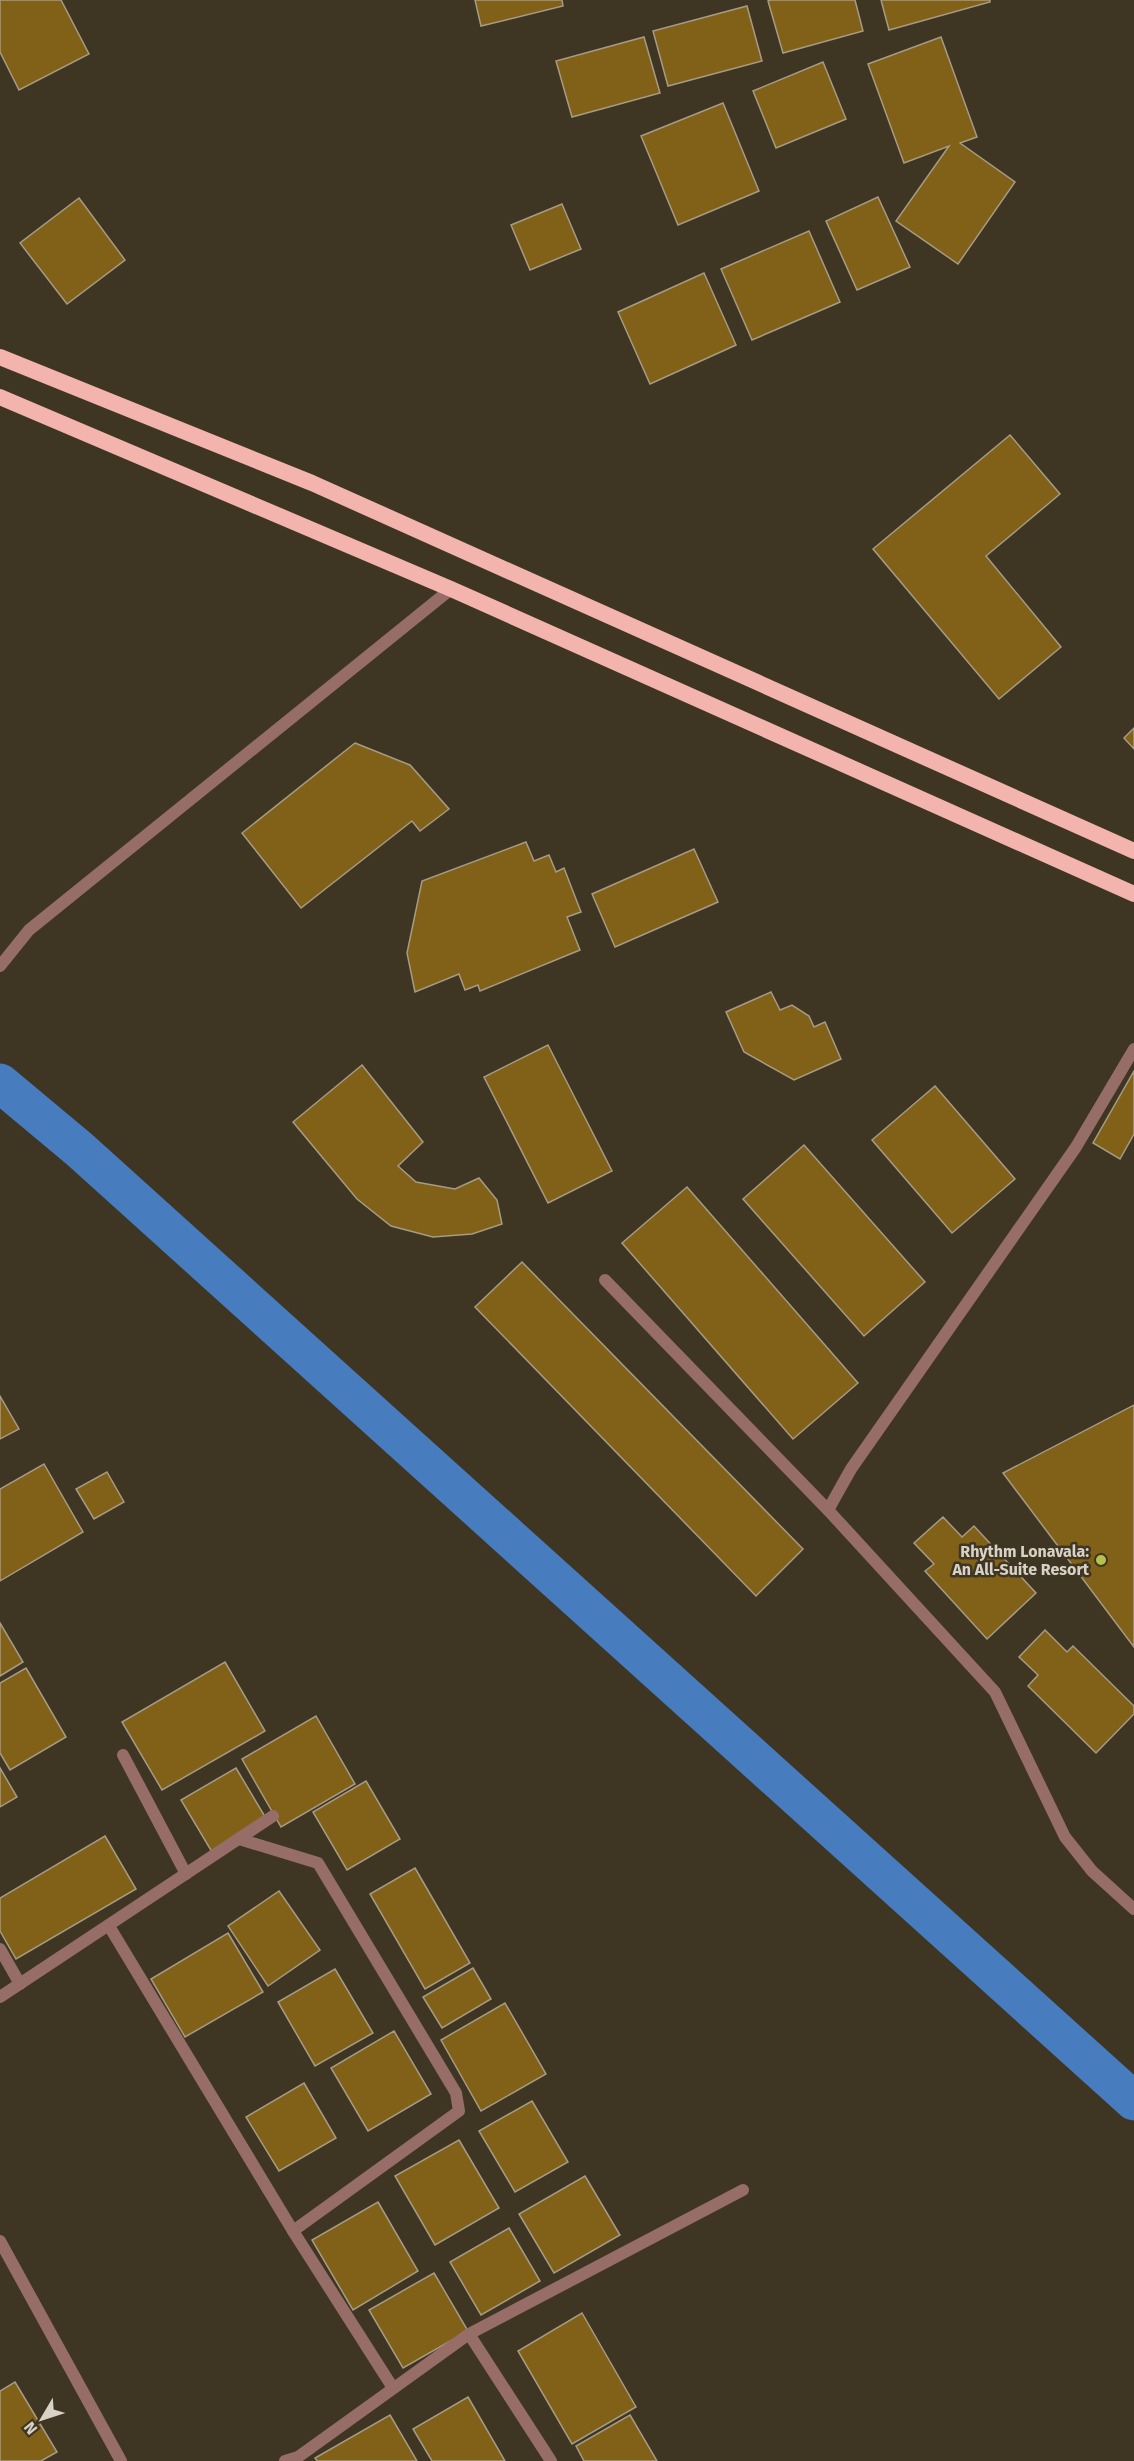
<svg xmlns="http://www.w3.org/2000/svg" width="1134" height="2461" font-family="'Fira Sans',sans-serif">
<rect width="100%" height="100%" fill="#3f3523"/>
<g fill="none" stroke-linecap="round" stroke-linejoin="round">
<path stroke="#477cbf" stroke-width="39" d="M 0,1083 L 79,1149 L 1134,2101"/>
</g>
<g fill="#816118" stroke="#a69b85" stroke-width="1.5">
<path d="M 0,0 L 61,0 L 89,54 L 19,90 L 0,52 Z"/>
<path d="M 475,0 L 562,0 L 563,6 L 481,26 Z"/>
<path d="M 771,0 L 855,0 L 863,31 L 783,53 L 768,1 Z"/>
<path d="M 881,0 L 990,0 L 990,2 L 889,30 Z"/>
<path d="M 747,6 L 762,61 L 668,86 L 653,31 Z"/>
<path d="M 644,37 L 660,93 L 572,117 L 556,61 Z"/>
<path d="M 941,37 L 977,137 L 960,143 L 1015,182 L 958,264 L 896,221 L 949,146 L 904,163 L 868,64 Z"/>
<path d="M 823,62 L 846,119 L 776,148 L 753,91 Z"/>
<path d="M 723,103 L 759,191 L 678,225 L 641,136 Z"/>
<path d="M 878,197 L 910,267 L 857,290 L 826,221 Z"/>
<path d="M 79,198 L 125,260 L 67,304 L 20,243 Z"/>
<path d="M 562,204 L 581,249 L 530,270 L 511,225 Z"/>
<path d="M 809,231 L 840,302 L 752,340 L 721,269 Z"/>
<path d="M 704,273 L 736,345 L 650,384 L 618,312 Z"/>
<path d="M 1010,435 L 1060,494 L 986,556 L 1061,647 L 999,699 L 873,549 Z"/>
<path d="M 1134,728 L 1134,749 L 1124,738 Z"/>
<path d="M 355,743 L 410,765 L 449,809 L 420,831 L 412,821 L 301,908 L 242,833 Z"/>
<path d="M 526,842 L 534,861 L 549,855 L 556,872 L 564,868 L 581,912 L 567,917 L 580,950 L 480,991 L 478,985 L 465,990 L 459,974 L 415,992 L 407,953 L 422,881 Z"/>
<path d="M 694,849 L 718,902 L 615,947 L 592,894 Z"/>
<path d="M 771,992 L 780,1010 L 792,1005 L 809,1016 L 814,1027 L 825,1022 L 841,1059 L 794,1080 L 744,1052 L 726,1012 Z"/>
<path d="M 548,1045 L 612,1171 L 548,1203 L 484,1077 Z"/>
<path d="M 362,1065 L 423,1142 L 398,1166 L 416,1182 L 455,1189 L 479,1178 L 497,1200 L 502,1224 L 472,1234 L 433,1237 L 391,1226 L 357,1199 L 293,1122 Z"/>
<path d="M 1134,1071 L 1134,1134 L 1120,1159 L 1093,1143 Z"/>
<path d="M 935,1086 L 1015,1179 L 952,1233 L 872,1140 Z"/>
<path d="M 804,1145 L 925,1282 L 864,1336 L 743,1199 Z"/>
<path d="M 687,1187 L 858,1383 L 793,1439 L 622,1243 Z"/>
<path d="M 522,1262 L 803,1549 L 756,1596 L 475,1307 Z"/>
<path d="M 0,1396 L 19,1429 L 0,1439 Z"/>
<path d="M 1134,1405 L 1134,1647 L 1003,1473 Z"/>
<path d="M 44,1464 L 83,1532 L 0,1581 L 0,1489 Z"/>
<path d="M 107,1472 L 124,1502 L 94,1519 L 76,1489 Z"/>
<path d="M 943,1517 L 962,1537 L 974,1526 L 1036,1593 L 987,1639 L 925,1571 L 934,1564 L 914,1543 Z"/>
<path d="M 0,1623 L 23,1662 L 0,1676 Z"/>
<path d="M 1045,1630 L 1067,1652 L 1073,1646 L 1134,1706 L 1134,1714 L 1096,1753 L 1028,1686 L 1038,1675 L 1019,1657 Z"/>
<path d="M 225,1662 L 265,1731 L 162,1790 L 122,1722 Z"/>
<path d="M 26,1668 L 66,1737 L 10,1770 L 0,1753 L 0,1683 Z"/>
<path d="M 316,1716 L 355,1784 L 281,1827 L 242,1759 Z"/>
<path d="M 0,1768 L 17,1797 L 0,1807 Z"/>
<path d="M 236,1768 L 267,1820 L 212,1852 L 181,1800 Z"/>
<path d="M 366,1781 L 400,1839 L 347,1870 L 313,1812 Z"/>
<path d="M 105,1836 L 136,1889 L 16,1959 L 0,1931 L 0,1898 Z"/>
<path d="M 415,1868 L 470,1963 L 425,1989 L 370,1894 Z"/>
<path d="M 279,1891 L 320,1950 L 268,1986 L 228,1926 Z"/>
<path d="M 228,1933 L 263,1992 L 185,2037 L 151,1979 Z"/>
<path d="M 473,1968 L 491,1999 L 442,2028 L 423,1997 Z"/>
<path d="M 335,1969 L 373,2033 L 315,2066 L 278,2002 Z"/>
<path d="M 505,2003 L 546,2074 L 481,2111 L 441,2040 Z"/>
<path d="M 394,2031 L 431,2094 L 368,2131 L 331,2068 Z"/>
<path d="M 304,2083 L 336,2138 L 279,2171 L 246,2117 Z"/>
<path d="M 532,2101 L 568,2162 L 515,2192 L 479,2131 Z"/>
<path d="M 459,2140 L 499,2208 L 435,2245 L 395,2176 Z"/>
<path d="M 585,2176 L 620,2235 L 554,2273 L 519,2214 Z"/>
<path d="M 378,2202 L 418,2271 L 353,2310 L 312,2240 Z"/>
<path d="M 509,2228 L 540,2281 L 481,2315 L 450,2262 Z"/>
<path d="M 434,2273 L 468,2331 L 403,2368 L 369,2310 Z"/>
<path d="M 582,2313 L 636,2407 L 572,2444 L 518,2351 Z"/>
<path d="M 15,2382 L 57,2452 L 41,2461 L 0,2461 L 0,2391 Z"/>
<path d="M 468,2397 L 505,2461 L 432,2461 L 413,2429 Z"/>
<path d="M 390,2415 L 417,2461 L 317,2461 L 315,2458 Z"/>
<path d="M 630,2415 L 657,2461 L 584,2461 L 576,2446 Z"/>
</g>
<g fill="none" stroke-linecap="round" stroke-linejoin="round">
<g stroke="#966d67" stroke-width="12">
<path d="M 123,1755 L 186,1874"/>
<path d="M 239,1839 L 318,1863 L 456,2093 L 459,2111 L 293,2231"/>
<path d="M 109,1926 L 293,2231 L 393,2388"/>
<path d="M 0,1949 L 20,1984"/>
<path d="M 0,1997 L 273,1816"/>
<path d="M 0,2241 L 121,2461"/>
<path d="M 469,2334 L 551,2461"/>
<path d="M 285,2461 L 298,2457 L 469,2334 L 743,2190"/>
</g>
<g stroke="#966d67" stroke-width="12">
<path d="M 0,966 L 29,930 L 451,589"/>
<path d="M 605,1280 L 828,1510 L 995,1692 L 1065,1837 L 1092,1871 L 1134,1909"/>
<path d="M 828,1510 L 851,1469 L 1076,1147 L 1134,1049"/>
</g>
<g stroke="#f2b4ac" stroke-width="16">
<path d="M 0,357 L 312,483 L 1134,851"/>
<path d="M 0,397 L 451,589 L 1134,894"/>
</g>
</g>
<circle fill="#b4c24b" stroke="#3f3523" stroke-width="2" cx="1101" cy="1560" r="6"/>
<g text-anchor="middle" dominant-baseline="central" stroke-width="5" stroke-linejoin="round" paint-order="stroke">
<g font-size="16" font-weight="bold" fill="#d7d1c6" stroke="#3f3523" text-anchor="end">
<text x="1089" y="1551">Rhythm Lonavala:<tspan x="1089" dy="18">An All-Suite Resort</tspan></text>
</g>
</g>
<g transform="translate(42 2419) rotate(231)" stroke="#3f3523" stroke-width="4.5" paint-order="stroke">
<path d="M0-4.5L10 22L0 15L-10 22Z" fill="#d7d1c6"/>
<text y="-9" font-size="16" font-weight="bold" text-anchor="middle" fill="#d7d1c6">N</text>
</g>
</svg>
